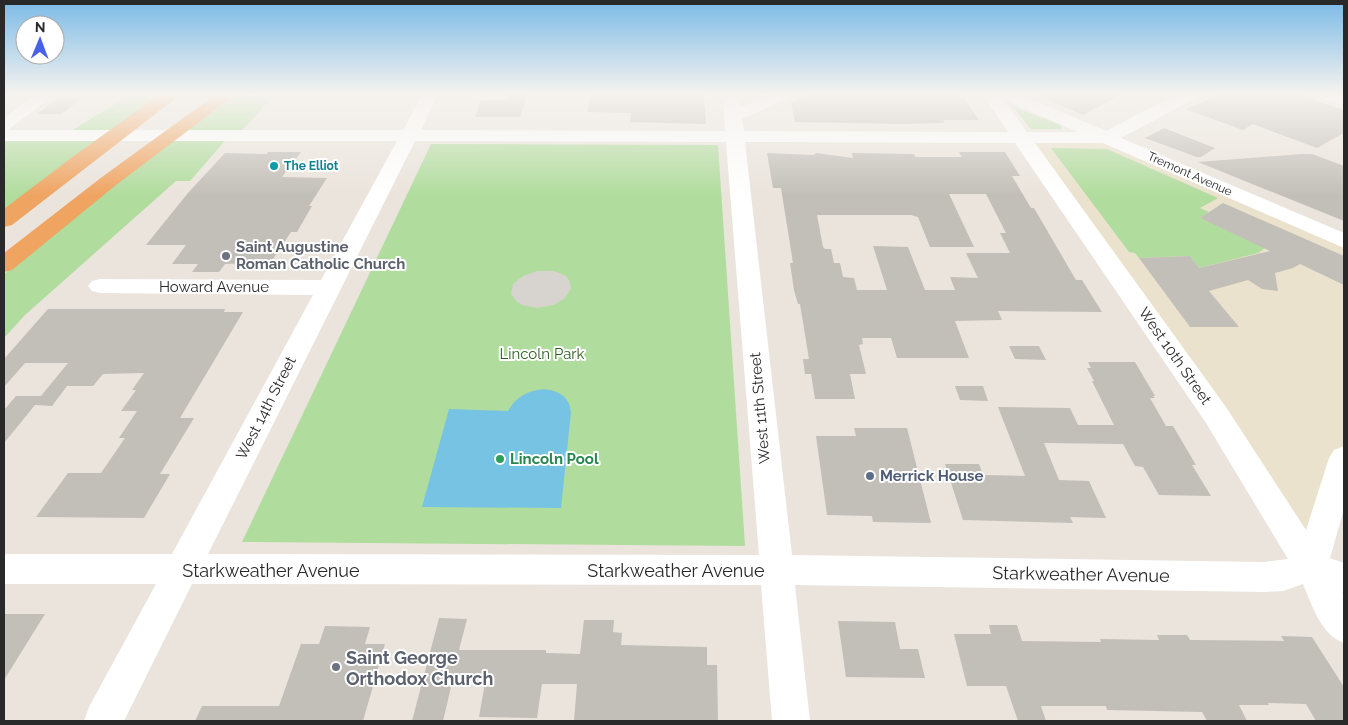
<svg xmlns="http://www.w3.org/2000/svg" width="1348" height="725" font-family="Raleway,sans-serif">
<rect width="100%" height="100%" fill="#eae4dc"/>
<path fill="#eae2cc" d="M 1107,138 L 1344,241 L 1344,458 L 1311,566 L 1022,139 Z"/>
<g fill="#b0dc9d">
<path d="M 130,95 L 171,95 L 78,162 L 4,210 L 4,143 L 13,136 L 63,136 Z"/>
<path d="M 226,95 L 274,95 L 238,135 L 230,135 L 190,181 L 176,181 L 25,315 L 4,338 L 4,274 Z"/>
<path d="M 1012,106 L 1058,124 L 1061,126 L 1062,129 L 1031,129 Z"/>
<path d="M 431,144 L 718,145 L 745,546 L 242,542 Z"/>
<path d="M 1051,148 L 1107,149 L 1218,198 L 1200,208 L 1209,212 L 1200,218 L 1265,248 L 1258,253 L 1199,268 L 1190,256 L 1139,258 L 1135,253 L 1129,252 Z"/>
</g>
<path fill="#d7d3ce" d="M 537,271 L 554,271 L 566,276 L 569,280 L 571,289 L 565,298 L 554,305 L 537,308 L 522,305 L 517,302 L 511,294 L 513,284 L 523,276 Z"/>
<path fill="#77c3e3" d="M 544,389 C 559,391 569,396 571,412 L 561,508 L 422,507 L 449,409 L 508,411 C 517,396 527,391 544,389 Z"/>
<g fill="#c2beb8" fill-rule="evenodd">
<path d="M 508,95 L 527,95 L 520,117 L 475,117 L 481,100 L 506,100 Z"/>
<path d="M 591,95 L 704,95 L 706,124 L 630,122 L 631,113 L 587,112 Z"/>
<path d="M 807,95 L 962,95 L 979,120 L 943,120 L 945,123 L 902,124 L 795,122 L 791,103 Z"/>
<path d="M 1037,95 L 1120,95 L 1083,115 Z"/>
<path d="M 1219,95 L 1300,95 L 1344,110 L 1344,133 L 1317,148 L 1253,124 L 1243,130 L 1185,109 Z"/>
<path d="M 59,97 L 82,98 L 61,114 L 37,114 Z"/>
<path d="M 1164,128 L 1215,148 L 1201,157 L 1197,157 L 1145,138 Z"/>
<path d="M 268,152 L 301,152 L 282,177 L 327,178 L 309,206 L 312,206 L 297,232 L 291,232 L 271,262 L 225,264 L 219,272 L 192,272 L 198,264 L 172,264 L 186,245 L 146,245 L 188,193 L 225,153 L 267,154 Z"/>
<path d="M 959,152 L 1005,152 L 1020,176 L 1012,176 L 1031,208 L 1034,208 L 1076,280 L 1082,280 L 1102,312 L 998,311 L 1002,320 L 955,321 L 969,358 L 897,358 L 891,338 L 862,338 L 863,344 L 859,345 L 866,374 L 850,374 L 855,399 L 815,399 L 811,374 L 805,374 L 803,359 L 809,359 L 800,304 L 798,304 L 794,290 L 790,263 L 793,263 L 781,188 L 773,188 L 767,153 L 814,155 L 816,153 L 853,158 L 852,153 L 914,154 L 915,157 L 962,157 ZM 949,194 L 986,194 L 1006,233 L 1000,233 L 1010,253 L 966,253 L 978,278 L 950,277 L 955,290 L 925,290 L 908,247 L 873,246 L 887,290 L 857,290 L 854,278 L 843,277 L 840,263 L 834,263 L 831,249 L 825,249 L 823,247 L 817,215 L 911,215 L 918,217 L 930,247 L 974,247 Z"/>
<path d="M 1302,154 L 1312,154 L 1344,166 L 1344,221 L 1198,162 Z"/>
<path d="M 1223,203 L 1344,256 L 1344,285 L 1300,264 L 1293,268 L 1275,273 L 1278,291 L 1262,289 L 1248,280 L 1209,291 L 1239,327 L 1190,327 L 1139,258 L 1190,256 L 1199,268 L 1270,251 L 1200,218 Z"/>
<path d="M 48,309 L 225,309 L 224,312 L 243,312 L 180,418 L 194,418 L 160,474 L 170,474 L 144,518 L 36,517 L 68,473 L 101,473 L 125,438 L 119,438 L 137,411 L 121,411 L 136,390 L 132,390 L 144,373 L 103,374 L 93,386 L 67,386 L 52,406 L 35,405 L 4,443 L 4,410 L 16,396 L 41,396 L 68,363 L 25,363 L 4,387 L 4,359 Z"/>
<path d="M 1009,346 L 1039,346 L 1046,360 L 1015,359 Z"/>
<path d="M 1088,362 L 1135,362 L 1155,396 L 1153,396 L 1155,398 L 1150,398 L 1166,426 L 1173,426 L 1196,465 L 1192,465 L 1211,496 L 1159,495 L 1143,467 L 1135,466 L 1123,444 L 1044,443 L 1059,480 L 1089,481 L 1106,518 L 1070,517 L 1073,523 L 963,520 L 945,464 L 979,464 L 983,475 L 1025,476 L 998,407 L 1070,408 L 1078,425 L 1114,425 L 1092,381 L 1094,381 L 1087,368 L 1091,368 Z"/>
<path d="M 955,386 L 983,386 L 988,401 L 960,400 Z"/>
<path d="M 854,428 L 907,428 L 931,523 L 873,522 L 872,516 L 827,515 L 816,436 L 856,436 Z"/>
<path d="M 4,614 L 45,614 L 4,680 Z"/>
<path d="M 439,618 L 467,619 L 459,650 L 546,650 L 546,653 L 580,654 L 584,620 L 614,620 L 613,632 L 622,633 L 621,645 L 707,647 L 707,665 L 717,665 L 718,721 L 574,721 L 577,684 L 542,684 L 537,718 L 479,717 L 485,683 L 452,683 L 443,721 L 412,721 Z"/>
<path d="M 838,621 L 895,622 L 900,649 L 918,649 L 925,678 L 846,677 Z"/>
<path d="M 989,625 L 1017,625 L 1022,641 L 1101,642 L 1100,639 L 1159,640 L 1157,635 L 1187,635 L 1190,640 L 1284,641 L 1281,636 L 1312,637 L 1344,687 L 1344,721 L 1316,721 L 1306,704 L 1268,703 L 1269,705 L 1239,705 L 1247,721 L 1207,721 L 1202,712 L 1107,710 L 1106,706 L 1041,706 L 1046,721 L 1018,721 L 1006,686 L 967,686 L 954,634 L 991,634 Z"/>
<path d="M 325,626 L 370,627 L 365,644 L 385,644 L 363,721 L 195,721 L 202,706 L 279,706 L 301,644 L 319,644 Z"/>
</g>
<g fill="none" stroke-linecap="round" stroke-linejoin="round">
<g fill="#fff" fill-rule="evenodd">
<path d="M 35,95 L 54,95 L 8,130 L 403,130 L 422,95 L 438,95 L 421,130 L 725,131 L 723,95 L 739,95 L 741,107 L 767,95 L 789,95 L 787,99 L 742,119 L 744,131 L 1008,132 L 983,95 L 1021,95 L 1106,131 L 1175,95 L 1196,95 L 1194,99 L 1121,138 L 1344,233 L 1344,248 L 1103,143 L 1035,143 L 1226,407 L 1306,530 L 1329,458 L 1334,450 L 1344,446 L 1344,509 L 1330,558 L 1344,563 L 1344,593 L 1342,592 L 1344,596 L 1344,643 C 1321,635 1312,605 1303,584 L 1283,591 L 1265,592 L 795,585 L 810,721 L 772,721 L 761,585 L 192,584 L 124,721 L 84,721 L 89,707 L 156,584 L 4,584 L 4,554 L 172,554 L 313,295 L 100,293 L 92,291 L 88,286 L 92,281 L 100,279 L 321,280 L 397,141 L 4,141 L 4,118 ZM 1003,99 L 1078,132 L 1027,132 ZM 415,141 L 726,142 L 759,555 L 208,554 ZM 745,142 L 1015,143 L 1206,423 L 1288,559 L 1265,562 L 792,555 Z"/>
<path d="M 1320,95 L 1344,95 L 1344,105 L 1322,99 Z"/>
</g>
<g fill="#efa461" fill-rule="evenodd">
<path d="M 159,95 L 180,95 L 12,225 L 4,227 L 4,209 L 71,158 Z"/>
<path d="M 215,95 L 235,95 L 116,185 L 12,270 L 4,272 L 4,253 L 102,177 Z"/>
</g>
</g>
<linearGradient id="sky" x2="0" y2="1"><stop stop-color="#7bbae6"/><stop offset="0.48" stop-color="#f6f3ef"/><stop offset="1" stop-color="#f6f3ef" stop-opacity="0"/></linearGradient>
<rect width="1348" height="196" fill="url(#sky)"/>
<circle fill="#0f9aa8" stroke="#fff" stroke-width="2" cx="274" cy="166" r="5"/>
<g fill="#6b7280" stroke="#fff" stroke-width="2">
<circle cx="226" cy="256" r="5"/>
<circle cx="336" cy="667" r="5"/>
</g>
<circle fill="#2e9e5b" stroke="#fff" stroke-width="2" cx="500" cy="459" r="5"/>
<circle fill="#5c6f8a" stroke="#fff" stroke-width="2" cx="870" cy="476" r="5"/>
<g text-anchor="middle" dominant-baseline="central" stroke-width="4" stroke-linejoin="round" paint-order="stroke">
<g font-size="12" font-weight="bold" fill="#0d838f" stroke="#fff" text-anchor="start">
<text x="284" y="166">The Elliot</text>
</g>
<g font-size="12" fill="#292929" stroke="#fff">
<text transform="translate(1190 174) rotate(24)">Tremont Avenue</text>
</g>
<g font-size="15" font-weight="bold" fill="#5b616d" stroke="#fff" text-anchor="start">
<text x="236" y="247">Saint Augustine<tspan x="236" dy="17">Roman Catholic Church</tspan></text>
</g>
<g font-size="15" fill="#292929" stroke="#fff">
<text x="214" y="287">Howard Avenue</text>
<text transform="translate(1175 356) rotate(55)">West 10th Street</text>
<text transform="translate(266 408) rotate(-63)">West 14th Street</text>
<text transform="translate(760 408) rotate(-95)">West 11th Street</text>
</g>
<g font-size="15" fill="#2b5f20" stroke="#fff">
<text x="542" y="354">Lincoln Park</text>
</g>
<g font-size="15" font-weight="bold" fill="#27864d" stroke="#fff" text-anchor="start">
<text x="510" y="459">Lincoln Pool</text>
</g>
<g font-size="15" font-weight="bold" fill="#4e5e75" stroke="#fff" text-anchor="start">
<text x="880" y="476">Merrick House</text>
</g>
<g font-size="18" fill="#292929" stroke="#fff">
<text x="271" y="570">Starkweather Avenue</text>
<text x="676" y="570">Starkweather Avenue</text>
<text transform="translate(1081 574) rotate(1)">Starkweather Avenue</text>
</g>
<g font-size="18" font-weight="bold" fill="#5b616d" stroke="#fff" text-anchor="start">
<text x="346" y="657">Saint George<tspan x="346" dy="21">Orthodox Church</tspan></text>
</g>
</g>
<rect width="1348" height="725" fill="none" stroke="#292929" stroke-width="10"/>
<g transform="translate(40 40) rotate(1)"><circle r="24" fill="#ffffff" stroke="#a9a9a9"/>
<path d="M0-4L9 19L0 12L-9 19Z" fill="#4961e9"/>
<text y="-8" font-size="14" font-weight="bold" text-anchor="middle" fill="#292929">N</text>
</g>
</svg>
